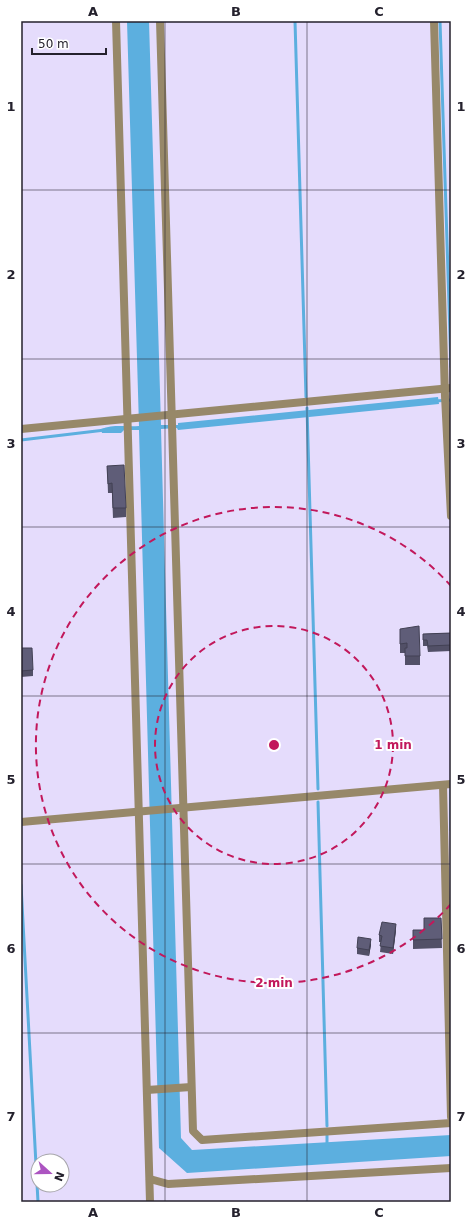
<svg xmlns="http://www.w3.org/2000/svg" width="472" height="1223" font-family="'DejaVu Sans',sans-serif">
<rect width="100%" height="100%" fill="#e5dcfc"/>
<path fill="#5cafdf" d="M 127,21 L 149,21 L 161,425 L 178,425 L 178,423 L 438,397 L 439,404 L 178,430 L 177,428 L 161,429 L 181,1138 L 192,1150 L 451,1135 L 451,1156 L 187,1173 L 159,1148 L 139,430 L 124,430 L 121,433 L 102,433 L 101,429 C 114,424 126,427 139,426 Z"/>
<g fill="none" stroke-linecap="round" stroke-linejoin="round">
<g stroke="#5cafdf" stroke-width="3">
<path d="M 295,21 L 306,397"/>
<path d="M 440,21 L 451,367"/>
<path d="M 435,401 L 451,400"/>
<path d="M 307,408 L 318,789"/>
<path d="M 21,440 L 105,430"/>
<path d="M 451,790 L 451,830"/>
<path d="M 318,802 L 327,1126"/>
<path d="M 21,885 L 38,1202"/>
<path d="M 327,1135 L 327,1145"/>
</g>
<g stroke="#978869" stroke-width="8">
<path d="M 116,21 L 150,1202"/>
<path d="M 160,21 L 193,1131 L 202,1140 L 451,1123"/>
<path d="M 434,21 L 445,396 L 451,516"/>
<path d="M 21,429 L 451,388"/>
<path d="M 443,785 L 451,1117"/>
<path d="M 21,822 L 451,784"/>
<path d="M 147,1090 L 191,1087"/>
<path d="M 150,1179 L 168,1184 L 451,1168"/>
</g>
</g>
<g fill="#525067">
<path d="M 107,466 L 126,508 L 126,517 L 113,518 L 112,493 L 108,493 Z"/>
<path d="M 400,629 L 420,656 L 420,665 L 405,665 L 405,653 L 400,653 Z"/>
<path d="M 451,633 L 451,651 L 428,652 L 427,646 L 423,646 L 423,634 Z"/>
<path d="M 21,648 L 33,670 L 33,676 L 21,677 Z"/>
<path d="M 441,918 L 442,948 L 413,949 L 413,930 L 424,930 Z"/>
<path d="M 396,930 L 393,954 L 380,952 L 381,942 L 379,942 L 379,935 Z"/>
<path d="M 371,945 L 369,956 L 357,954 L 357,948 Z"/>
</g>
<g fill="#424154">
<path d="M 396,924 L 396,930 L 393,954 L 393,948 Z"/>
<path d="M 371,939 L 371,945 L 369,956 L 369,950 Z"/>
</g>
<g fill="#5f5d78" stroke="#424154">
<path d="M 124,465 L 126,508 L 113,508 L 112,483 L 108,484 L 107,466 Z"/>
<path d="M 419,626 L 420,656 L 405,656 L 405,648 L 407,648 L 407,643 L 400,644 L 400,629 Z"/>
<path d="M 451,633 L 451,645 L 428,646 L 427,640 L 423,640 L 423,634 Z"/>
<path d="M 21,648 L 32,648 L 33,670 L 21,671 Z"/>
<path d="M 424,918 L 441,918 L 442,939 L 413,940 L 413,930 L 424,930 Z"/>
<path d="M 382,922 L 396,924 L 393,948 L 380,946 L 382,936 L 379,935 Z"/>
<path d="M 358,937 L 371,939 L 369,950 L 357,948 Z"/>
</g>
<path fill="none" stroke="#24212d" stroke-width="1" stroke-opacity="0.55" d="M 165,21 L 165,1202M 307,21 L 307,1202M 21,190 L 451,190M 21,359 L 451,359M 21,527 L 451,527M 21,696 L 451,696M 21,864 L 451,864M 21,1033 L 451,1033"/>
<g fill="none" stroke="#c2185b" stroke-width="2" stroke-dasharray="7 5">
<circle cx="274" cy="745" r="119"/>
<path d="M451 904A238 238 0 1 1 451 586"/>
</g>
<circle cx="274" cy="745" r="6" fill="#c2185b" stroke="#fff" stroke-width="2"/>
<g font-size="12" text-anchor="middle" font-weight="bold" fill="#c2185b" stroke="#fff" stroke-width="4" stroke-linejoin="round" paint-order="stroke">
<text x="393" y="749">1 min</text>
<text x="274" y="987">2 min</text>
</g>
<rect width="472" height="1223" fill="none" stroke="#ffffff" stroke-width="44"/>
<g transform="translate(50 1173) rotate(111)"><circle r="19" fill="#ffffff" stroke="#a7a6ab"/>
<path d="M0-3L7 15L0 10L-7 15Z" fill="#ac54c1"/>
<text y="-6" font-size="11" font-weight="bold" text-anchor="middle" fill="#24212d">N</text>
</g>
<path d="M32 48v6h74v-6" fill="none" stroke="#24212d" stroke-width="2"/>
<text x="38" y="48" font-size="12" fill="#24212d" stroke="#ffffff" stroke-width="3" paint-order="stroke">50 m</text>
<rect x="22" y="22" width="428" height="1179" fill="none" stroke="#24212d" stroke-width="1.5"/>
<g font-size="13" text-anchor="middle" font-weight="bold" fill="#24212d">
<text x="93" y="16">A</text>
<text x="236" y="16">B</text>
<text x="379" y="16">C</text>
<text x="11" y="111">1</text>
<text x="461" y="111">1</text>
<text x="11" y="279">2</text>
<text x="461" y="279">2</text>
<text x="11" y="448">3</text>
<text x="461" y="448">3</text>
<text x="11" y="616">4</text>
<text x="461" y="616">4</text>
<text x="11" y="784">5</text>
<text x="461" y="784">5</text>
<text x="11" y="953">6</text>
<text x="461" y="953">6</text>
<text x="11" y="1121">7</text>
<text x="461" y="1121">7</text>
<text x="93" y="1217">A</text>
<text x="236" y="1217">B</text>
<text x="379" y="1217">C</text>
</g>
</svg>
